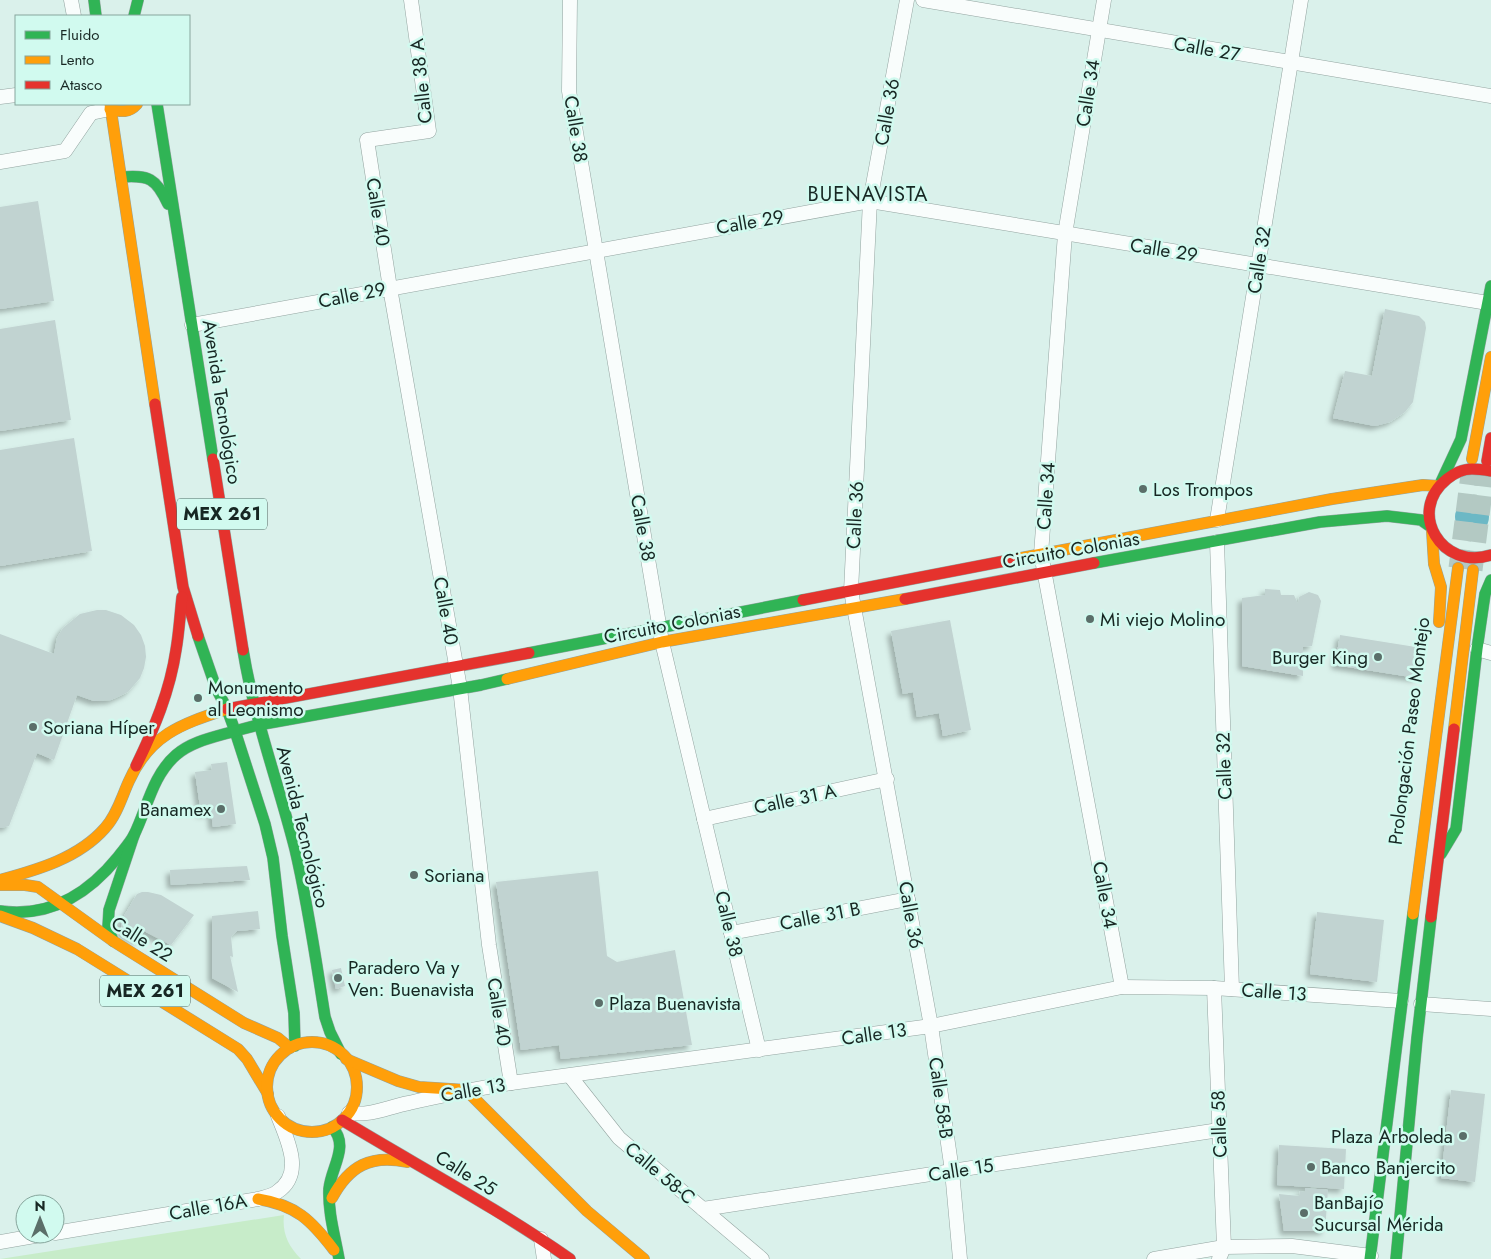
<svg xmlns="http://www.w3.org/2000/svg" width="1491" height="1259" font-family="Jost,sans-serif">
<defs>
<filter id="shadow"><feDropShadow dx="-4" dy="4" stdDeviation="2.5" flood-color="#0004"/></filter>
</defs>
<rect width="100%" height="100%" fill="#daf1eb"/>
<path fill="#c7ecc9" d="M 284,1215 C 282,1233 288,1246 301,1259 L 0,1259 Z"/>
<circle fill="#6cb8c5" cx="1472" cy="517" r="17"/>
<g fill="#c1d3d1" filter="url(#shadow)">
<path d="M 38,201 L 54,301 L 0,309 L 0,207 Z"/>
<path d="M 1385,309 L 1419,316 L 1425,322 L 1426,328 L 1413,402 L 1405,412 L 1390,422 L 1375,426 L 1333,418 L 1345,371 L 1372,376 Z"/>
<path d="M 55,320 L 71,420 L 0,431 L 0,329 Z"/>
<path d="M 74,438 L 92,551 L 0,566 L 0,450 Z"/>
<path d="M 1265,589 L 1280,590 L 1281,595 L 1294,595 L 1298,604 L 1299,597 L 1309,592 L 1318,595 L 1321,601 L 1312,646 L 1303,647 L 1303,676 L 1242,666 L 1242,598 L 1265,595 Z"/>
<path d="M 97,610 L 106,610 L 121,615 L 134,625 L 141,635 L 145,646 L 146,657 L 144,668 L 140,678 L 128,692 L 111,700 L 94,701 L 77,695 L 54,760 L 37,753 L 9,826 L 0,828 L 0,634 L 54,654 L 57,638 L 63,628 L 80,614 Z"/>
<path d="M 950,620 L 971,730 L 943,736 L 939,713 L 917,717 L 913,692 L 903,694 L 891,631 Z"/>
<path d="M 1340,635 L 1422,648 L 1417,678 L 1335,665 Z"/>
<path d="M 227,762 L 236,824 L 213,827 L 211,812 L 201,814 L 195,772 L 212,770 L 211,764 Z"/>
<path d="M 247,866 L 250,880 L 171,885 L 170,870 Z"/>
<path d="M 598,871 L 607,956 L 617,962 L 675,950 L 692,1045 L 561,1059 L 559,1045 L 521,1050 L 496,882 Z"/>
<path d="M 142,892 L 148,892 L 161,895 L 194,915 L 171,945 L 144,931 L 138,941 L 124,934 L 121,930 L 121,921 L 137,894 Z"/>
<path d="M 258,911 L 260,929 L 237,931 L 231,937 L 233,957 L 230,956 L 238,992 L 212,978 L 212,916 Z"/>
<path d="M 1317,912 L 1384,920 L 1377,982 L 1310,974 Z"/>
<path d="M 341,968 L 345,986 L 336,989 L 332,970 Z"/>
<path d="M 1451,1090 L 1485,1094 L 1475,1182 L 1441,1178 Z"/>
<path d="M 1279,1145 L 1346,1149 L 1344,1189 L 1277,1185 Z"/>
<path d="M 1305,1188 L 1328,1190 L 1325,1231 L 1284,1231 L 1279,1194 L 1299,1196 L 1300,1191 L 1305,1192 Z"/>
</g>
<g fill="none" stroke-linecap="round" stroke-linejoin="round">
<g stroke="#b3c9c3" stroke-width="19" stroke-dasharray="19 9" stroke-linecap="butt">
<path d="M 1458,568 L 1472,459"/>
<path d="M 1473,570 L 1487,461"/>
</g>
<defs>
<g id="street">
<path d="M 71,0 L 74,16"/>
<path d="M 411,0 L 429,131 L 367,140 L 390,288 L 460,688 L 489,945 L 511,1083"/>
<path d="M 570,0 L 569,91 L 662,642 L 759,1050"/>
<path d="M 907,0 L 870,201 L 851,591 L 931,1026 L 952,1171 L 960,1259"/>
<path d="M 923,0 L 1491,96"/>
<path d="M 1104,0 L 1065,234 L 1041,554 L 1122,987"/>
<path d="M 0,97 L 16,95"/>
<path d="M 0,162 L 65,151 L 91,113 L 110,109"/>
<path d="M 192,325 L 870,201 L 1488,303"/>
<path d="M 1217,520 L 1301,0"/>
<path d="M 1217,542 L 1232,989"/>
<path d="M 1477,649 L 1491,653"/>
<path d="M 704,819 L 887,779"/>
<path d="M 731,933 L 908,899"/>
<path d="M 1214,988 L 1224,1247 L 1219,1259"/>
<path d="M 1421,1004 L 1491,1009"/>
<path d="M 570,1076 L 619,1138 L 762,1259"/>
<path d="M 349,1113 C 373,1116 387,1107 409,1103 C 443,1095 476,1089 511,1083 L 931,1026 L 1122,987 L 1214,988 L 1401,1001"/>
<path d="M 703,1209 L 1219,1130"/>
<path d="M 55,1233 L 258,1199 C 264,1197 272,1196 277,1192 C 305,1174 287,1139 278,1116"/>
<path d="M 541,1239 L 544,1259"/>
<path d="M 0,1242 L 46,1234"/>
<path d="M 1154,1259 L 1224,1247 L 1292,1246 L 1371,1256"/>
</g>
<g id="fast">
<path d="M 94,0 L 96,16"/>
<path d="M 134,16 L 138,0"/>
<path d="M 157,104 L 213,459"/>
<path d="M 121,177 C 149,175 156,178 168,204"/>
<path d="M 1441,482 L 1461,439 L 1491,286"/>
<path d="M 1094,563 L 1320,522 L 1387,516 L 1421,520 L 1431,527"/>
<path d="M 198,636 L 216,688 L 227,709 L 235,731 L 265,824 L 273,858 L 282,936 L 294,1013 L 295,1046"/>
<path d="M 243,650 C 254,718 278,782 295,849 C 308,904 316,961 325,1017 L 330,1032 L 341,1054"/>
<path d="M 529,653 L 803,600"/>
<path d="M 235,731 L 258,725 L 481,685 L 507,679"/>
<path d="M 1441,854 L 1456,829 L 1477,649 L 1485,594 L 1491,580"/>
<path d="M 0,911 C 49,918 88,894 118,857 C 123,850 130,843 134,835 C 147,809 152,776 176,755 C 192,741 215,737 235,731"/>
<path d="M 113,941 L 108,927 L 109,910 L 134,835"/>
<path d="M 332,1127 C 350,1146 331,1167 329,1189 C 328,1213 335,1236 339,1259"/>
<path d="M 1370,1259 L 1413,914"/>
<path d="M 1396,1259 L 1417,1038 L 1431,917"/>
</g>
<g id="slow">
<path d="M 110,104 L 155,404"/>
<path d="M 110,109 C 121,112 129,113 137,104"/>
<path d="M 1472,459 L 1491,357"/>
<path d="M 1432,531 L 1434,564 L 1441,587 L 1439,622"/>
<path d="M 1015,559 L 1332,499 L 1423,485 L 1438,486"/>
<path d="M 507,679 L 662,642 L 905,599"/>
<path d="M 1454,729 L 1473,570"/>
<path d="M 0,880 C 37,870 79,858 105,828 C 117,815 122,796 129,781 C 150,734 182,724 227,709"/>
<path d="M 0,885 L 25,885 L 38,887 L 113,941 L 244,1023 L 278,1038 L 290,1048"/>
<path d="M 1413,914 L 1458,568"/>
<path d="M 0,916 L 33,928 L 77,949 L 238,1049 L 247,1059 L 268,1094"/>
<circle cx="312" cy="1087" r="45"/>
<path d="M 346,1059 L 398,1081 L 419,1087 L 466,1090 L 587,1211 L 644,1259"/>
<path d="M 332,1198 C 349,1166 371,1154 407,1162"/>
<path d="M 258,1199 C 296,1205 311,1220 334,1250"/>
</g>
<g id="jam">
<path d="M 155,404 L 183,587 L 198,636"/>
<path d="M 213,459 L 243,650"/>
<path d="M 1487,461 L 1491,438"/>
<path d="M 1491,471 C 1485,470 1478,469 1472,469 C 1463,469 1453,474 1447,479 C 1406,512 1442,571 1491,555"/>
<path d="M 905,599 L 1094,563"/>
<path d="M 803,600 L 1015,559"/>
<path d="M 227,709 L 529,653"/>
<path d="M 136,766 C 154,729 170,691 176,650 C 179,633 180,615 182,597"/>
<path d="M 1431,917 L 1454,729"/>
<path d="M 342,1120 C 418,1166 497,1208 570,1259"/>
</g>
</defs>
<use href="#street" stroke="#93a4a0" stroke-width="15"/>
<use href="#fast" stroke="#93a4a0" stroke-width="12"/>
<use href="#slow" stroke="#93a4a0" stroke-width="12"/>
<use href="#jam" stroke="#93a4a0" stroke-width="12"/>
<use href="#street" stroke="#f9fdfc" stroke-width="14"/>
<use href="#fast" stroke="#30b455" stroke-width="11"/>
<use href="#slow" stroke="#ff9f0a" stroke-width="11"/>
<use href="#jam" stroke="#e5322d" stroke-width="11"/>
</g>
<g fill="#5b6e69" stroke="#d1faef" stroke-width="2">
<circle cx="1143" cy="489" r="5"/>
<circle cx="1090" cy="619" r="5"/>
<circle cx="1378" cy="657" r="5"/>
<circle cx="198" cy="698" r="5"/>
<circle cx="33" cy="727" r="5"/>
<circle cx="221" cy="809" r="5"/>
<circle cx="414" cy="875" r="5"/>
<circle cx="338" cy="978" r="5"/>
<circle cx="599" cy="1003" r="5"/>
<circle cx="1463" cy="1136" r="5"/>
<circle cx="1311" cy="1167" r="5"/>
<circle cx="1304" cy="1213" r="5"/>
</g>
<g text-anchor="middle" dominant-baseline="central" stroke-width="5" stroke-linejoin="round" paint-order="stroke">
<g fill="#d1faef" stroke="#4f6660" stroke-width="1">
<rect x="177" y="498.5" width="90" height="31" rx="4"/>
<rect x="100" y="975.5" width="90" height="31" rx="4"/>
</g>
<g font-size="18" font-weight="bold" fill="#172723">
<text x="222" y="514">MEX 261</text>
<text x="145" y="991">MEX 261</text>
</g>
<g font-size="19" fill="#172723" stroke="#d1faef">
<text transform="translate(1207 49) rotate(10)">Calle 27</text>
<text transform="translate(421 81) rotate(-96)">Calle 38 A</text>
<text transform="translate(1088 93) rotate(-81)">Calle 34</text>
<text transform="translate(887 112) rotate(-80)">Calle 36</text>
<text transform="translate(576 129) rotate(81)">Calle 38</text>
<text transform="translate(378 212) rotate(81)">Calle 40</text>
<text transform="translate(750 222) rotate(-10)">Calle 29</text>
<text transform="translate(1164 250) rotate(9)">Calle 29</text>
<text transform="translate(1259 260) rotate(-81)">Calle 32</text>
<text transform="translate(352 295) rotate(-11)">Calle 29</text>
<text transform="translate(222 402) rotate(81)">Avenida Tecnológico</text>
<text transform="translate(1046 496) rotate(-86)">Calle 34</text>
<text transform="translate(855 515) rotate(-87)">Calle 36</text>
<text transform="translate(643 528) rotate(80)">Calle 38</text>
<text transform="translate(1071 550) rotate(-10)">Circuito Colonias</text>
<text transform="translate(446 611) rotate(80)">Calle 40</text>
<text transform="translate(672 624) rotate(-11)">Circuito Colonias</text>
<text transform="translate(1409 731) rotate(-83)">Prolongación Paseo Montejo</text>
<text transform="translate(1224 766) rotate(-92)">Calle 32</text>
<text transform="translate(795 799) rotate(-12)">Calle 31 A</text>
<text transform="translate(303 827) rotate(76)">Avenida Tecnológico</text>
<text transform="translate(1105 895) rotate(80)">Calle 34</text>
<text transform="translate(911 915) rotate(80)">Calle 36</text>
<text transform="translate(820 916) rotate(-11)">Calle 31 B</text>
<text transform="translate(729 924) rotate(77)">Calle 38</text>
<text transform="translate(142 939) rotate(32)">Calle 22</text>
<text transform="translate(1274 992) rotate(4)">Calle 13</text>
<text transform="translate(499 1012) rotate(81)">Calle 40</text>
<text transform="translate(874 1034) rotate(-8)">Calle 13</text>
<text transform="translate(473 1090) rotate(-10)">Calle 13</text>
<text transform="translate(941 1098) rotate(82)">Calle 58-B</text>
<text transform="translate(1219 1124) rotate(-92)">Calle 58</text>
<text transform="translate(961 1170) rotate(-9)">Calle 15</text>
<text transform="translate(466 1173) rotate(32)">Calle 25</text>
<text transform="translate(660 1173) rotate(40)">Calle 58-C</text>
<text transform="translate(208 1207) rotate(-10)">Calle 16A</text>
</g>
<g font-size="19" fill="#172723" stroke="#d1faef" text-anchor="start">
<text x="1153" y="489">Los Trompos</text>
<text x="1100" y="619">Mi viejo Molino</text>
<text x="1368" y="657" text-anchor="end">Burger King</text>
<text x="208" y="687">Monumento<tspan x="208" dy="22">al Leonismo</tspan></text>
<text x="43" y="727">Soriana Híper</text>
<text x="211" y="809" text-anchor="end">Banamex</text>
<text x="424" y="875">Soriana</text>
<text x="348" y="967">Paradero Va y<tspan x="348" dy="22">Ven: Buenavista</tspan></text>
<text x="609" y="1003">Plaza Buenavista</text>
<text x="1453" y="1136" text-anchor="end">Plaza Arboleda</text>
<text x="1321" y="1167">Banco Banjercito</text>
<text x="1314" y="1202">BanBajío<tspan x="1314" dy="22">Sucursal Mérida</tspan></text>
</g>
<g font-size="20" letter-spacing="1" fill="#172723" stroke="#d1faef">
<text x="868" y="194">BUENAVISTA</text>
</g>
</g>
<rect x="15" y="15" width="175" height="90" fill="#d1faef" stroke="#87a69d"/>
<rect x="25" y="31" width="25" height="8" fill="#30b455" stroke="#87a69d"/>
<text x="60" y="40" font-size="15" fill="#172723">Fluido</text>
<rect x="25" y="56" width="25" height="8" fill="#ff9f0a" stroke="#87a69d"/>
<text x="60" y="65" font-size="15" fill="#172723">Lento</text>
<rect x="25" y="81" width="25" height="8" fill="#e5322d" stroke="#87a69d"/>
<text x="60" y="90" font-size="15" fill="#172723">Atasco</text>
<g transform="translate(40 1219)"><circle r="24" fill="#d1faef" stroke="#87a69d"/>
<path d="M0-4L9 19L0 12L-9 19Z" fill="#5b6e69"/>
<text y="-8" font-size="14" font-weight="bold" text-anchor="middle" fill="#172723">N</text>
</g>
</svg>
